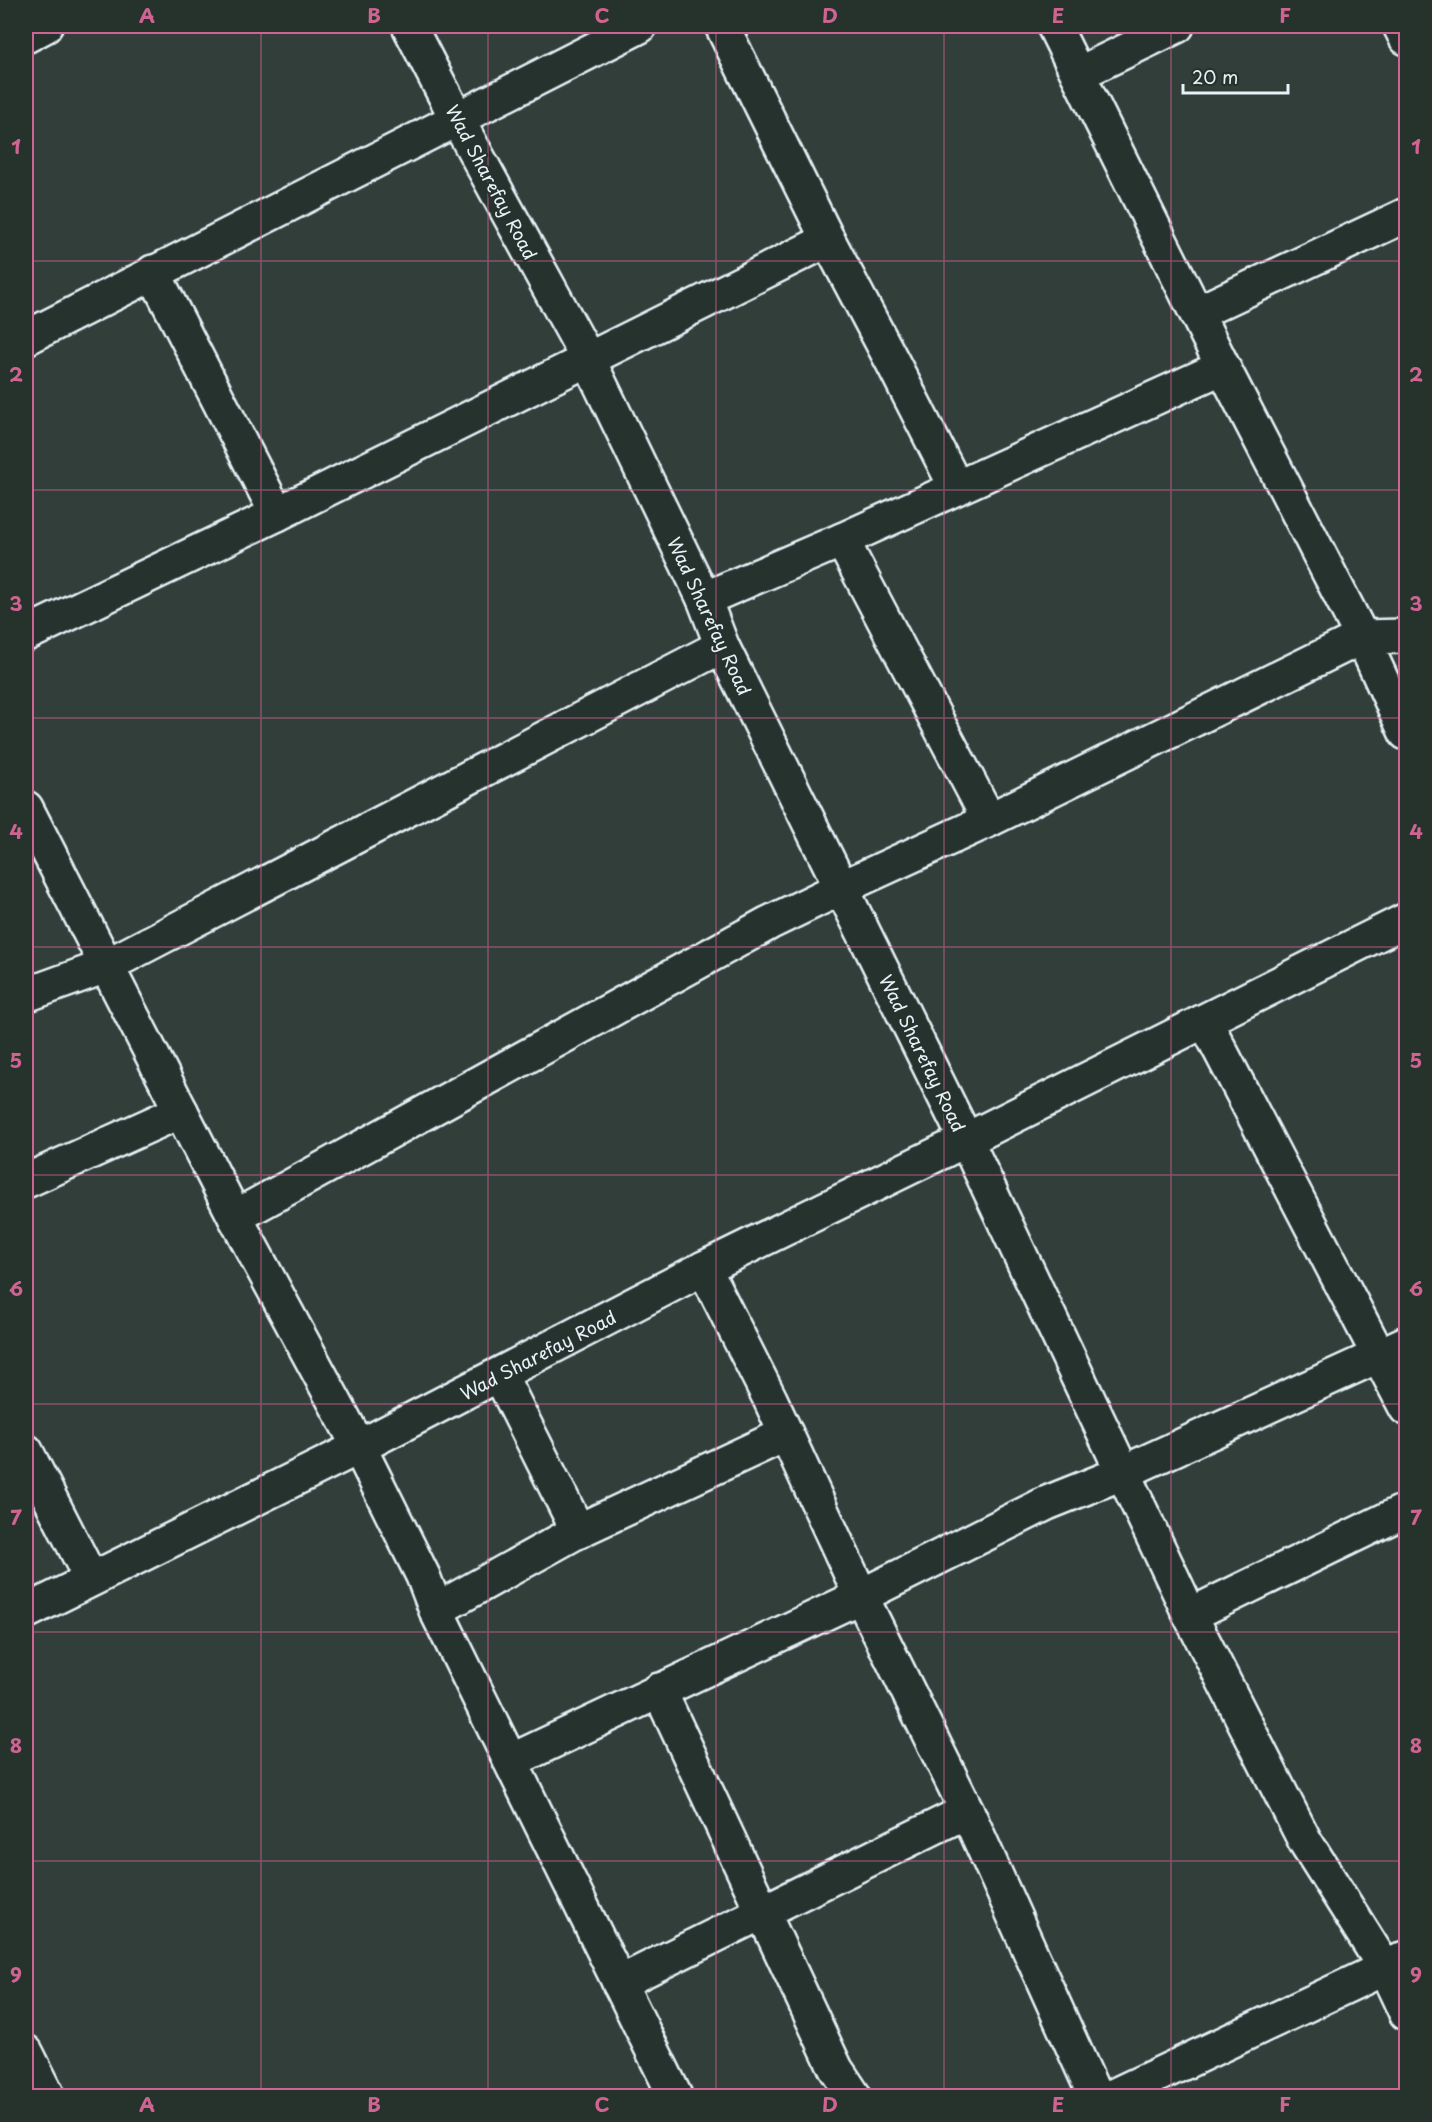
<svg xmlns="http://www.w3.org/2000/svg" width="1432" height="2122" font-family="'Playpen Sans',sans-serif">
<rect width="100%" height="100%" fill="#323e39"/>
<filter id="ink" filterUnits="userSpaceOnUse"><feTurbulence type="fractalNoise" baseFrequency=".0167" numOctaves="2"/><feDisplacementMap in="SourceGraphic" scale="12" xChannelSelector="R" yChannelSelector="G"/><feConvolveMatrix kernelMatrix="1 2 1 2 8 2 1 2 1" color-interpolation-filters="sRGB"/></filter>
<g filter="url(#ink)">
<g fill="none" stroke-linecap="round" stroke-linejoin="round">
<defs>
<g id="minor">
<path d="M 722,26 L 828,240 L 893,363 L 956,487"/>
<path d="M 1054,26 L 1223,367 L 1362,637 L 1406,733"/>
<path d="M 1400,26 L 1406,38"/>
<path d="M 26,36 L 45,26"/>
<path d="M 1078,74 L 1177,26"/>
<path d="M 153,272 L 277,514"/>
<path d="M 1197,313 L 1406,215"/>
<path d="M 26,338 L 640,26"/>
<path d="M 842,540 L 989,820"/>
<path d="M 704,599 L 842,540 L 1223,367"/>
<path d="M 26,634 L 277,514 L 828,240"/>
<path d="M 26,808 L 235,1217 L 359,1447 L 423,1576 L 436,1610 L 675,2096"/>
<path d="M 1406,920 L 966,1140 L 1190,1615 L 1305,1841 L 1385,1968 L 1406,2013"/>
<path d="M 26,995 L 106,966 L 722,646"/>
<path d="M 1205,1021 L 1406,1408"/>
<path d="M 26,1181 L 181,1111"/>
<path d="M 235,1217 L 769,923 L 841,888 L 989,820 L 1362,637 L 1406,636"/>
<path d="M 704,1268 L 770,1399 L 861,1596 L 967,1811 L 1095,2096"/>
<path d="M 500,1375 L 578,1531"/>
<path d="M 26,1451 L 91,1579"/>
<path d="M 436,1610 L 578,1531 L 786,1434"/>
<path d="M 1190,1615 L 1406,1510"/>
<path d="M 659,1690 L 836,2069 L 854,2096"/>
<path d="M 511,1761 L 861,1596 L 1047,1503 L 1122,1473 L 1406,1343"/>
<path d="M 619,1983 L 967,1811"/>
<path d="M 26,2052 L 48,2096"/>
<path d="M 1113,2096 L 1406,1958"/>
</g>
<g id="primary">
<path id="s1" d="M 26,1612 L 359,1447 L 704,1268 L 966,1140 L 722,646 L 704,599 L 588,359 L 457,119 L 409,26"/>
</g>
</defs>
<use href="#minor" stroke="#e8f1f8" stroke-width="38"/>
<use href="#primary" stroke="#e8f1f8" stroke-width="38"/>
<use href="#minor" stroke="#26332d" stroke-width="33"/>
<use href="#primary" stroke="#26332d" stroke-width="33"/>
</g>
</g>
<path fill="none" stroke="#cf6492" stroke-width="1.5" stroke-opacity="0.55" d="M 261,26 L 261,2096M 488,26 L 488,2096M 716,26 L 716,2096M 944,26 L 944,2096M 1171,26 L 1171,2096M 26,261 L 1406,261M 26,490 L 1406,490M 26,718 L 1406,718M 26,947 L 1406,947M 26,1175 L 1406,1175M 26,1404 L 1406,1404M 26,1632 L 1406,1632M 26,1861 L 1406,1861"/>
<g text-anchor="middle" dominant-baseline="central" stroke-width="4.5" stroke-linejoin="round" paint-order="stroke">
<g font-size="18" fill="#e8f1f8" stroke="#26332d">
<text transform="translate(492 182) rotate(62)">Wad Sharefay Road</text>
<text transform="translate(710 616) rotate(65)">Wad Sharefay Road</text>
<text transform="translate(923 1053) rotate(64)">Wad Sharefay Road</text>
<text stroke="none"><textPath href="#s1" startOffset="573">Wad Sharefay Road</textPath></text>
</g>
</g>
<rect width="1432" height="2122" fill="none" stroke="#26332d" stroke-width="66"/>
<path d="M1183 84v9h105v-9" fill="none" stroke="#e8f1f8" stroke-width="3"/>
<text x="1192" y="84" font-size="18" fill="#e8f1f8" stroke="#26332d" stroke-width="4.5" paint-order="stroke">20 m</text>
<rect x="33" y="33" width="1366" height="2056" fill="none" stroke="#cf6492" stroke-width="2"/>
<g font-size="20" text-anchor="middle" font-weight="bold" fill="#cf6492">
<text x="147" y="23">A</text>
<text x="374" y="23">B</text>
<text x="602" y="23">C</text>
<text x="830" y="23">D</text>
<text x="1058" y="23">E</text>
<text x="1285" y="23">F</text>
<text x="16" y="154">1</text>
<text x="1416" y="154">1</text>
<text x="16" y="382">2</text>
<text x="1416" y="382">2</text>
<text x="16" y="611">3</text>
<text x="1416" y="611">3</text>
<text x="16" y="839">4</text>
<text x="1416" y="839">4</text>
<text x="16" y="1068">5</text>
<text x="1416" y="1068">5</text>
<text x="16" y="1296">6</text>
<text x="1416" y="1296">6</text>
<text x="16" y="1525">7</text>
<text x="1416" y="1525">7</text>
<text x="16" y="1753">8</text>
<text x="1416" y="1753">8</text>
<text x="16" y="1982">9</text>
<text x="1416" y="1982">9</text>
<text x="147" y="2112">A</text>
<text x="374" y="2112">B</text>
<text x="602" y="2112">C</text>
<text x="830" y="2112">D</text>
<text x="1058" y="2112">E</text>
<text x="1285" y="2112">F</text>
</g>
</svg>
